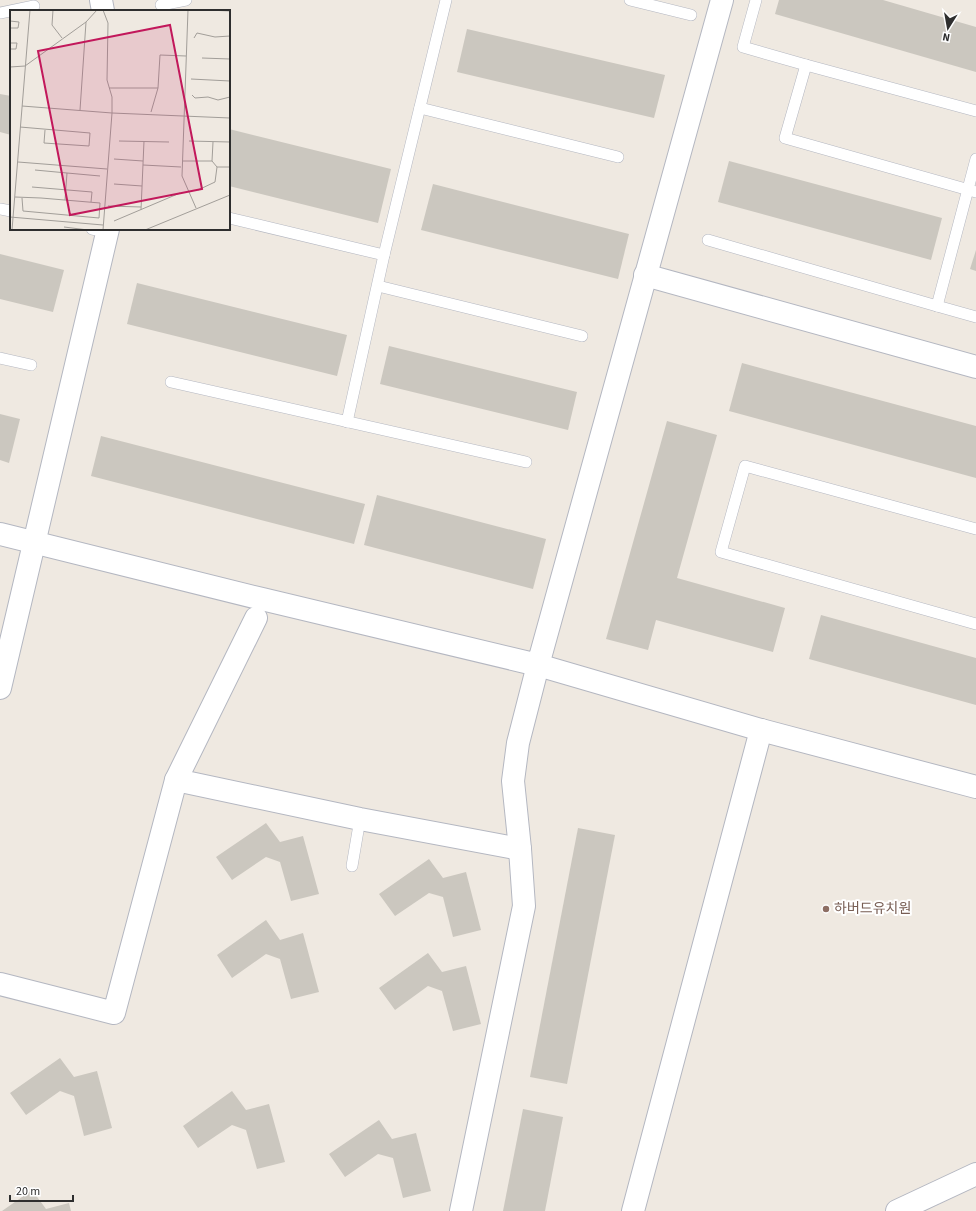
<svg xmlns="http://www.w3.org/2000/svg" width="976" height="1211" font-family="'Source Sans 3','Noto Sans KR',sans-serif">
<rect width="100%" height="100%" fill="#efe9e1"/>
<g fill="#cbc7bf">
<path d="M 779,0 L 883,0 L 976,27 L 976,72 L 775,14 Z"/>
<path d="M 467,29 L 665,75 L 654,118 L 457,72 Z"/>
<path d="M 0,94 L 11,96 L 11,135 L 0,132 Z"/>
<path d="M 229,129 L 391,169 L 378,223 L 229,186 Z"/>
<path d="M 729,161 L 942,218 L 931,260 L 718,202 Z"/>
<path d="M 433,184 L 629,234 L 618,279 L 421,230 Z"/>
<path d="M 976,250 L 976,271 L 970,269 Z"/>
<path d="M 0,254 L 64,270 L 53,312 L 0,299 Z"/>
<path d="M 137,283 L 347,335 L 337,376 L 127,324 Z"/>
<path d="M 389,346 L 577,392 L 568,430 L 380,384 Z"/>
<path d="M 742,363 L 976,426 L 976,478 L 729,411 Z"/>
<path d="M 0,414 L 20,419 L 9,463 L 0,460 Z"/>
<path d="M 667,421 L 717,435 L 677,578 L 785,608 L 773,652 L 656,620 L 648,650 L 606,639 Z"/>
<path d="M 101,436 L 365,504 L 354,544 L 91,476 Z"/>
<path d="M 377,495 L 546,539 L 533,589 L 364,545 Z"/>
<path d="M 821,615 L 976,658 L 976,705 L 809,659 Z"/>
<path d="M 266,823 L 280,842 L 303,836 L 319,894 L 291,901 L 280,862 L 266,857 L 232,880 L 216,857 Z"/>
<path d="M 578,828 L 615,835 L 567,1084 L 530,1077 Z"/>
<path d="M 429,859 L 443,878 L 466,872 L 481,930 L 453,937 L 443,897 L 429,893 L 395,916 L 379,894 Z"/>
<path d="M 266,920 L 280,940 L 303,933 L 319,992 L 291,999 L 280,959 L 266,954 L 232,978 L 217,955 Z"/>
<path d="M 428,953 L 442,972 L 466,966 L 481,1024 L 453,1031 L 442,991 L 428,986 L 395,1010 L 379,988 Z"/>
<path d="M 60,1058 L 74,1077 L 97,1071 L 112,1128 L 84,1136 L 74,1096 L 60,1091 L 26,1115 L 10,1093 Z"/>
<path d="M 232,1091 L 246,1110 L 269,1104 L 285,1162 L 257,1169 L 246,1130 L 232,1125 L 198,1148 L 183,1126 Z"/>
<path d="M 523,1109 L 563,1117 L 545,1211 L 503,1211 Z"/>
<path d="M 379,1120 L 392,1139 L 416,1133 L 431,1191 L 403,1198 L 393,1158 L 378,1154 L 345,1177 L 329,1154 Z"/>
<path d="M 32,1190 L 46,1209 L 69,1203 L 71,1211 L 2,1211 Z"/>
</g>
<g fill="none" stroke-linecap="round" stroke-linejoin="round">
<defs>
<g id="service">
<path d="M 630,0 L 691,15"/>
<path d="M 756,0 L 743,47 L 806,65 L 976,111"/>
<path d="M 161,5 L 186,0"/>
<path d="M 0,13 L 34,6"/>
<path d="M 806,65 L 785,138 L 976,192"/>
<path d="M 420,108 L 618,157"/>
<path d="M 976,159 L 937,306 L 976,317"/>
<path d="M 0,209 L 11,211"/>
<path d="M 229,218 L 384,255"/>
<path d="M 92,229 L 107,232"/>
<path d="M 708,240 L 937,306"/>
<path d="M 378,286 L 582,336"/>
<path d="M 0,358 L 31,365"/>
<path d="M 171,382 L 526,462"/>
<path d="M 347,422 L 384,255 L 446,0"/>
<path d="M 976,529 L 745,466 L 721,552 L 976,624"/>
<path d="M 352,866 L 360,819"/>
</g>
<g id="minor">
<path d="M 101,0 L 103,11"/>
<path d="M 645,275 L 976,367"/>
<path d="M 0,534 L 262,599 L 538,665 L 722,0"/>
<path d="M 0,688 L 108,229"/>
<path d="M 176,780 L 360,819 L 520,849"/>
<path d="M 0,984 L 114,1013 L 176,780 L 256,618"/>
<path d="M 461,1211 L 524,906 L 520,849 L 513,781 L 518,743 L 538,665 L 761,730 L 976,787"/>
<path d="M 633,1211 L 761,730"/>
<path d="M 897,1211 L 976,1174"/>
</g>
</defs>
<use href="#service" stroke="#b4b7c1" stroke-width="12"/>
<use href="#minor" stroke="#b4b7c1" stroke-width="24"/>
<use href="#service" stroke="#fff" stroke-width="11"/>
<use href="#minor" stroke="#fff" stroke-width="22"/>
</g>
<circle fill="#8d6e63" stroke="#fff" stroke-width="1.5" cx="826" cy="909" r="4"/>
<g text-anchor="middle" dominant-baseline="central" stroke-width="4" stroke-linejoin="round" paint-order="stroke">
<g font-size="14" fill="#785e54" stroke="#fff" text-anchor="start">
<text x="834" y="909">하버드유치원</text>
</g>
</g>
<g transform="translate(10 10)">
<rect width="220" height="220" fill="#efe9e1"/>
<path fill="none" stroke="#a29e99" stroke-width="1" d="M 43,0 L 42,15 L 52,28M 178,0 L 172,166 L 186,198M 198,0 L 220,1M 0,11 L 9,12 L 8,18 L 0,18M 184,28 L 187,23 L 205,27 L 220,26M 0,33 L 7,33 L 6,39 L 0,39M 192,48 L 220,49M 0,57 L 15,56 L 76,12 L 87,0M 181,69 L 220,71M 99,78 L 148,78M 182,85 L 185,88 L 198,87 L 208,90 L 220,87M 12,96 L 102,103 L 102,87 L 97,70 L 98,13 L 93,0M 70,100 L 76,12M 141,102 L 148,78 L 150,45 L 176,46M 10,117 L 80,123 L 79,136 L 34,133 L 35,120M 109,131 L 159,132M 179,131 L 220,132M 203,132 L 202,151 L 207,157 L 220,157M 104,149 L 133,151M 172,151 L 202,151M 8,152 L 97,159M 133,155 L 171,157M 25,160 L 57,163 L 55,190M 57,163 L 90,166M 104,174 L 132,176M 22,177 L 82,182 L 81,192M 188,180 L 205,172 L 207,157M 5,187 L 31,188 L 90,193 L 89,208 L 13,201 L 12,188M 98,196 L 131,197M 131,200 L 134,131M 0,207 L 93,215M 104,211 L 170,183M 54,217 L 78,220M 2,220 L 20,0M 93,220 L 102,103 L 220,108M 135,220 L 220,185"/>
<path fill="#c2185b" fill-opacity="0.15" stroke="#c2185b" stroke-width="2" d="M 160,15 L 192,179 L 60,205 L 28,41 Z"/>
<rect width="220" height="220" fill="none" stroke="#2e2e2e" stroke-width="2"/>
</g>
<g transform="translate(948 28) rotate(191)" stroke="#ffffff" stroke-width="3" paint-order="stroke">
<path d="M0-3L7 15L0 10L-7 15Z" fill="#2e2e2e"/>
<text y="-6" font-size="11" font-weight="bold" text-anchor="middle" fill="#2e2e2e">N</text>
</g>
<path d="M10 1195v6h63v-6" fill="none" stroke="#2e2e2e" stroke-width="2"/>
<text x="16" y="1195" font-size="12" fill="#2e2e2e" stroke="#ffffff" stroke-width="3" paint-order="stroke">20 m</text>
</svg>
